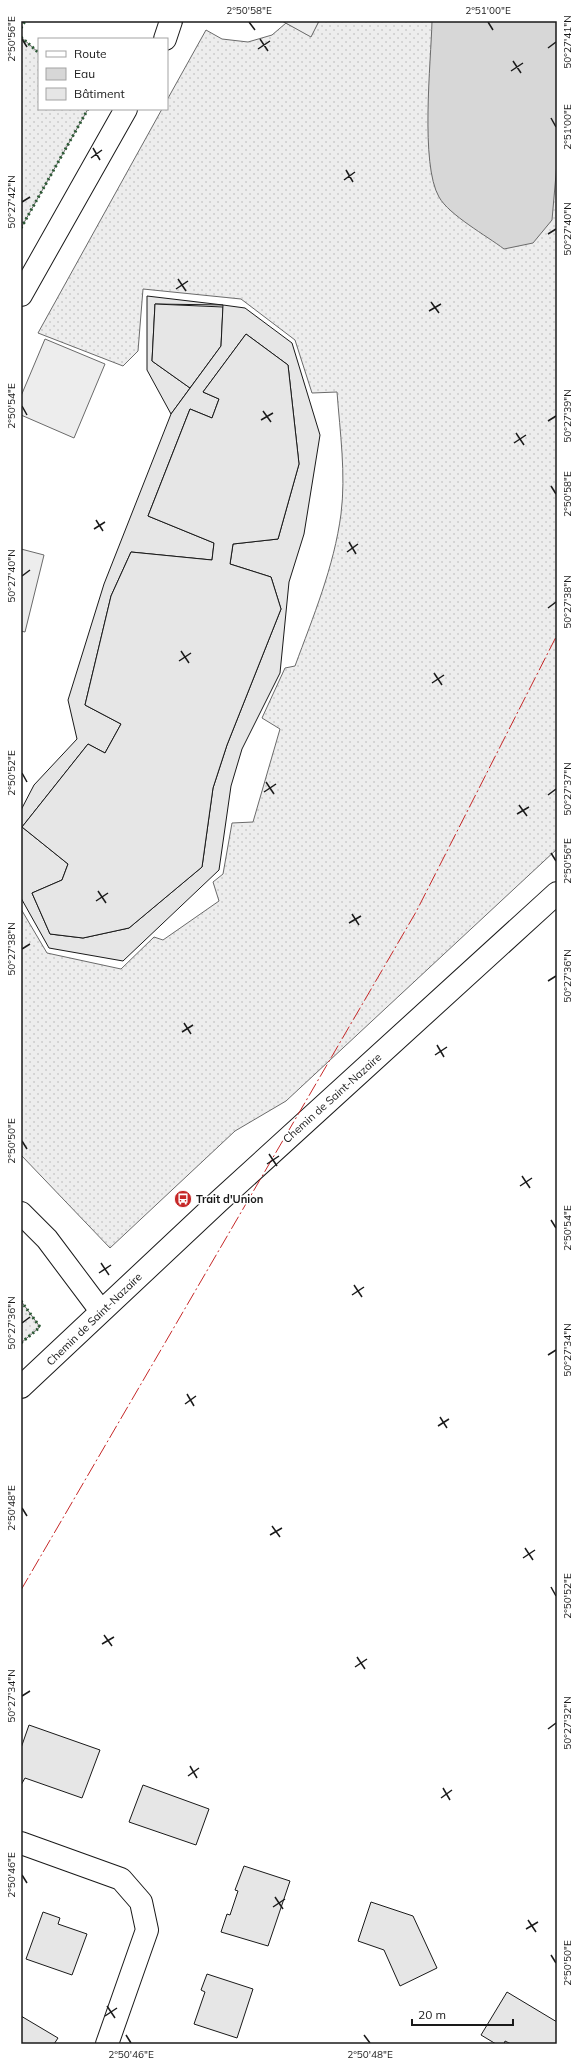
<svg xmlns="http://www.w3.org/2000/svg" width="578" height="2065" font-family="Mulish,sans-serif">
<defs>
<pattern id="grass-dots" width="8" height="8" patternUnits="userSpaceOnUse"><rect width="8" height="8" fill="#ededed"/><path d="M2 2h.1M6 6h.1" fill="none" stroke="#cbcbcb" stroke-width="1.8" stroke-linecap="round"/></pattern>
</defs>
<rect width="100%" height="100%" fill="#fff"/>
<g fill="url(#grass-dots)" stroke="#6a6a6a">
<path d="M 319,21 L 557,21 L 557,849 L 286,1101 L 235,1131 L 110,1248 L 21,1155 L 21,909 L 47,953 L 121,969 L 154,937 L 163,940 L 219,901 L 213,882 L 223,874 L 232,823 L 253,822 L 280,729 L 262,718 L 285,668 L 295,666 C 313,617 334,567 341,514 C 346,474 340,432 337,392 L 312,393 L 295,340 L 241,299 L 143,289 L 138,351 L 123,366 L 38,333 L 162,109 L 167,109 L 167,100 L 206,30 L 222,39 L 248,42 L 272,35 L 286,23 L 311,36 Z"/>
<path d="M 21,37 L 39,53 L 39,109 L 88,109 L 21,228 Z"/>
<path d="M 21,1301 L 40,1327 L 21,1343 Z"/>
</g>
<g fill="#ededed" stroke="#6a6a6a">
<path d="M 282,21 L 319,21 L 311,37 Z"/>
<path d="M 45,339 L 105,364 L 74,438 L 21,415 L 21,396 Z"/>
<path d="M 21,549 L 44,555 L 25,632 L 21,631 Z"/>
</g>
<path fill="#d7d7d7" stroke="#6a6a6a" d="M 432,21 L 557,21 L 557,163 L 552,220 L 533,243 L 504,249 C 487,236 449,215 439,197 C 420,164 431,62 432,21 Z"/>
<g fill="#e6e6e6" stroke="#1a1a1a" fill-rule="evenodd">
<path d="M 147,296 L 223,305 L 155,304 L 152,361 L 190,388 L 171,414 L 147,370 Z"/>
<path d="M 155,304 L 223,307 L 221,346 L 190,388 L 152,361 Z"/>
<path d="M 223,305 L 245,308 L 292,343 L 320,435 L 304,534 L 289,582 L 280,673 L 242,749 L 231,786 L 219,870 L 123,961 L 49,948 L 21,898 L 21,810 L 34,785 L 77,739 L 68,700 L 104,584 L 171,414 L 221,346 ZM 246,334 L 288,365 L 299,464 L 278,539 L 233,544 L 230,564 L 271,577 L 281,609 L 227,745 L 213,788 L 202,867 L 129,928 L 83,938 L 50,934 L 32,893 L 62,880 L 68,864 L 22,827 L 88,744 L 105,753 L 121,724 L 85,705 L 111,596 L 131,552 L 212,560 L 214,543 L 148,516 L 190,409 L 212,418 L 219,399 L 203,392 Z"/>
<path d="M 246,334 L 288,365 L 299,464 L 278,539 L 233,544 L 230,564 L 271,577 L 281,609 L 227,745 L 213,788 L 202,867 L 129,928 L 83,938 L 50,934 L 32,893 L 62,880 L 68,864 L 22,827 L 88,744 L 105,753 L 121,724 L 85,705 L 111,596 L 131,552 L 212,560 L 214,543 L 148,516 L 190,409 L 212,418 L 219,399 L 203,392 Z"/>
<path d="M 29,1725 L 100,1750 L 82,1798 L 25,1778 L 21,1785 L 21,1748 Z"/>
<path d="M 143,1785 L 209,1809 L 196,1845 L 129,1822 Z"/>
<path d="M 244,1866 L 290,1881 L 268,1946 L 221,1932 L 227,1914 L 230,1915 L 238,1891 L 235,1890 Z"/>
<path d="M 371,1902 L 413,1916 L 437,1968 L 400,1986 L 384,1950 L 358,1941 Z"/>
<path d="M 43,1912 L 60,1918 L 58,1924 L 87,1934 L 72,1975 L 26,1959 Z"/>
<path d="M 207,1974 L 253,1989 L 237,2038 L 194,2024 L 205,1992 L 201,1990 Z"/>
<path d="M 507,1992 L 557,2022 L 557,2044 L 511,2044 L 505,2041 L 504,2044 L 496,2044 L 481,2035 Z"/>
<path d="M 21,2016 L 58,2038 L 54,2044 L 21,2044 Z"/>
</g>
<g fill="none" stroke-linecap="round" stroke-linejoin="round">
<defs>
<g id="minor">
<path d="M 165,39 L 171,21"/>
<path d="M 21,295 L 126,109"/>
<path d="M 21,1213 L 47,1239 L 101,1311"/>
<path d="M 21,1387 L 218,1202 L 557,893"/>
<path d="M 21,1843 L 121,1879 L 141,1902 L 147,1930 L 107,2044"/>
</g>
</defs>
<use href="#minor" stroke="#1a1a1a" stroke-width="24"/>
<use href="#minor" stroke="#fff" stroke-width="22"/>
<g stroke="#2b5a34" stroke-width="3" stroke-dasharray="2 3" stroke-linecap="butt">
<path d="M 21,28 L 25,21"/>
<path d="M 21,37 L 39,53"/>
<path d="M 21,228 L 88,109"/>
<path d="M 21,1301 L 40,1327 L 21,1343"/>
</g>
<path stroke="#c62828" stroke-width="1" stroke-dasharray="14 3 2 3" stroke-linecap="butt" d="M 21,1590 L 416,912 L 557,635"/>
</g>
<path fill="none" stroke="#1a1a1a" stroke-width="1.5" d="M 249,22 L 255,30M 488,22 L 493,30M 22,39 L 27,47M 260,39 L 268,51M 548,48 L 556,42M 258,49 L 270,41M 513,61 L 521,73M 511,71 L 523,63M 551,118 L 556,127M 93,148 L 100,160M 91,158 L 102,150M 346,170 L 353,182M 344,180 L 355,172M 22,202 L 30,197M 548,234 L 556,229M 178,279 L 186,291M 176,289 L 188,281M 431,302 L 439,313M 429,311 L 441,304M 22,406 L 27,415M 263,411 L 271,422M 261,420 L 273,413M 548,421 L 556,416M 516,433 L 524,445M 514,443 L 526,435M 551,486 L 556,494M 96,520 L 103,531M 94,529 L 105,522M 349,542 L 356,554M 347,552 L 358,544M 22,576 L 30,570M 548,608 L 556,602M 181,651 L 189,663M 179,661 L 191,653M 434,673 L 442,685M 432,683 L 444,675M 22,773 L 27,782M 266,782 L 274,794M 264,792 L 276,784M 548,795 L 556,789M 519,805 L 527,816M 517,814 L 529,807M 551,853 L 556,861M 98,891 L 106,903M 96,901 L 108,893M 352,914 L 359,925M 349,923 L 361,916M 22,949 L 30,944M 548,981 L 556,976M 184,1023 L 191,1034M 182,1032 L 193,1025M 437,1045 L 444,1057M 435,1055 L 447,1047M 22,1141 L 27,1149M 269,1154 L 277,1166M 267,1164 L 279,1156M 522,1176 L 530,1188M 520,1186 L 532,1178M 551,1220 L 556,1228M 101,1263 L 109,1275M 99,1273 L 111,1265M 354,1285 L 362,1297M 352,1295 L 364,1287M 22,1323 L 30,1317M 548,1355 L 556,1350M 187,1394 L 194,1406M 185,1404 L 196,1396M 440,1417 L 447,1428M 438,1426 L 449,1419M 22,1508 L 27,1516M 272,1526 L 280,1537M 270,1535 L 282,1528M 525,1548 L 533,1560M 523,1558 L 535,1550M 551,1587 L 556,1596M 104,1635 L 112,1646M 102,1644 L 114,1637M 357,1657 L 365,1669M 355,1667 L 367,1659M 22,1696 L 30,1691M 548,1729 L 556,1723M 190,1766 L 197,1778M 188,1776 L 199,1768M 443,1788 L 450,1800M 441,1798 L 452,1790M 22,1875 L 27,1883M 275,1897 L 283,1909M 273,1907 L 285,1899M 528,1920 L 536,1932M 526,1929 L 538,1922M 551,1955 L 556,1963M 107,2006 L 115,2018M 105,2016 L 117,2008M 126,2035 L 131,2043M 364,2035 L 370,2043"/>
<defs>
<symbol id="bus-disc" viewBox="-11 -11 22 22"><circle r="9.5" fill="#c62828" stroke="#fff"/><path d="M-5-6H5V4H4V6H2V4H-2V6H-4V4H-5ZM-3.5-4V0h7V-4ZM-3.5 1.2v1.5H-2V1.2ZM2 1.2v1.5H3.5V1.2Z" fill="#fff"/></symbol>
</defs>
<g fill-rule="evenodd">
<use href="#bus-disc" x="173" y="1189" width="20" height="20"/>
</g>
<g text-anchor="middle" dominant-baseline="central" stroke-width="3" stroke-linejoin="round" paint-order="stroke">
<g font-size="11" fill="#1a1a1a" stroke="#fff">
<text transform="translate(332 1098) rotate(-42)">Chemin de Saint-Nazaire</text>
<text transform="translate(94 1319) rotate(-44)">Chemin de Saint-Nazaire</text>
</g>
<g font-size="11" font-weight="bold" fill="#1a1a1a" stroke="#fff" text-anchor="start">
<text x="196" y="1199">Trait d'Union</text>
</g>
</g>
<rect width="578" height="2065" fill="none" stroke="#ffffff" stroke-width="44"/>
<rect x="38" y="38" width="130" height="72" fill="#ffffff" stroke="#a3a3a3"/>
<rect x="46" y="51" width="20" height="6" fill="#ffffff" stroke="#a3a3a3"/>
<text x="74" y="58" font-size="12" fill="#1a1a1a">Route</text>
<rect x="46" y="68" width="20" height="12" fill="#d7d7d7" stroke="#a3a3a3"/>
<text x="74" y="78" font-size="12" fill="#1a1a1a">Eau</text>
<rect x="46" y="88" width="20" height="12" fill="#e6e6e6" stroke="#a3a3a3"/>
<text x="74" y="98" font-size="12" fill="#1a1a1a">Bâtiment</text>
<path d="M412 2019v6h101v-6" fill="none" stroke="#1a1a1a" stroke-width="2"/>
<text x="418" y="2019" font-size="12" fill="#1a1a1a" stroke="#ffffff" stroke-width="3" paint-order="stroke">20 m</text>
<rect x="22" y="22" width="534" height="2021" fill="none" stroke="#1a1a1a" stroke-width="1.5"/>
<g font-size="10" text-anchor="middle" fill="#1a1a1a">
<text x="249" y="14">2°50'58"E</text>
<text x="488" y="14">2°51'00"E</text>
<text transform="translate(11 39) rotate(-90)" y="4">2°50'56"E</text>
<text transform="translate(567 42) rotate(-90)" y="4">50°27'41"N</text>
<text transform="translate(567 127) rotate(-90)" y="4">2°51'00"E</text>
<text transform="translate(11 202) rotate(-90)" y="4">50°27'42"N</text>
<text transform="translate(567 229) rotate(-90)" y="4">50°27'40"N</text>
<text transform="translate(11 406) rotate(-90)" y="4">2°50'54"E</text>
<text transform="translate(567 416) rotate(-90)" y="4">50°27'39"N</text>
<text transform="translate(567 494) rotate(-90)" y="4">2°50'58"E</text>
<text transform="translate(11 576) rotate(-90)" y="4">50°27'40"N</text>
<text transform="translate(567 602) rotate(-90)" y="4">50°27'38"N</text>
<text transform="translate(11 773) rotate(-90)" y="4">2°50'52"E</text>
<text transform="translate(567 789) rotate(-90)" y="4">50°27'37"N</text>
<text transform="translate(567 861) rotate(-90)" y="4">2°50'56"E</text>
<text transform="translate(11 949) rotate(-90)" y="4">50°27'38"N</text>
<text transform="translate(567 976) rotate(-90)" y="4">50°27'36"N</text>
<text transform="translate(11 1141) rotate(-90)" y="4">2°50'50"E</text>
<text transform="translate(567 1228) rotate(-90)" y="4">2°50'54"E</text>
<text transform="translate(11 1323) rotate(-90)" y="4">50°27'36"N</text>
<text transform="translate(567 1350) rotate(-90)" y="4">50°27'34"N</text>
<text transform="translate(11 1508) rotate(-90)" y="4">2°50'48"E</text>
<text transform="translate(567 1596) rotate(-90)" y="4">2°50'52"E</text>
<text transform="translate(11 1696) rotate(-90)" y="4">50°27'34"N</text>
<text transform="translate(567 1723) rotate(-90)" y="4">50°27'32"N</text>
<text transform="translate(11 1875) rotate(-90)" y="4">2°50'46"E</text>
<text transform="translate(567 1963) rotate(-90)" y="4">2°50'50"E</text>
<text x="131" y="2058">2°50'46"E</text>
<text x="370" y="2058">2°50'48"E</text>
</g>
</svg>
